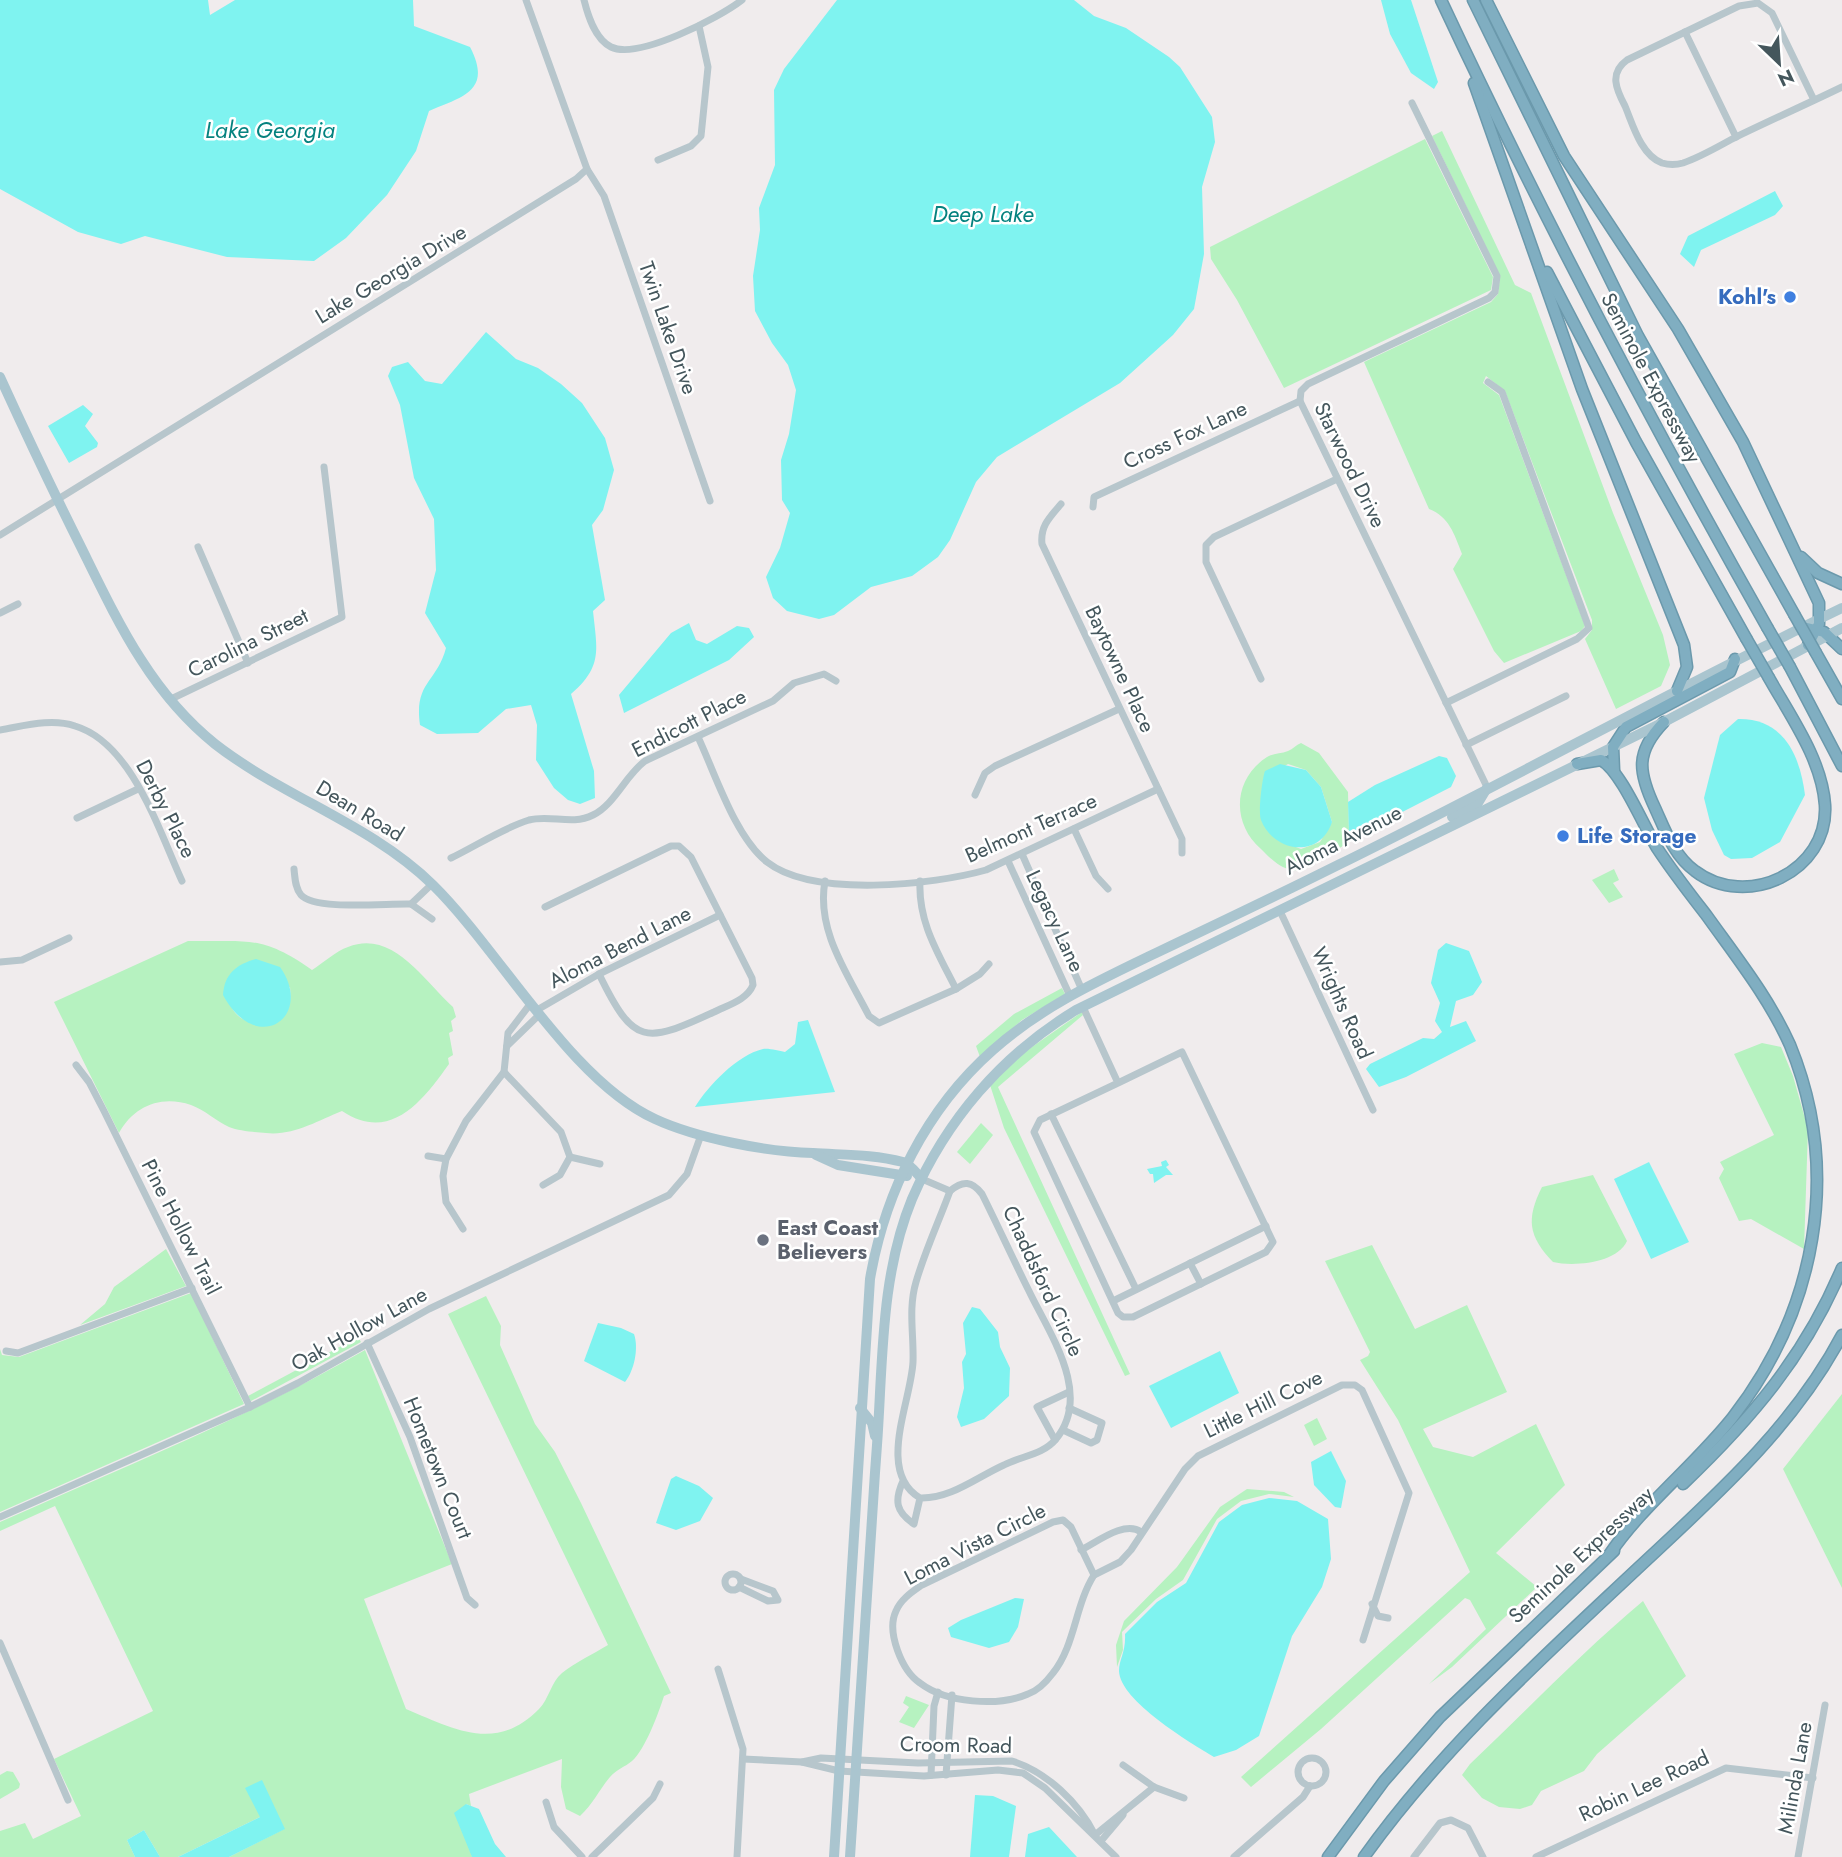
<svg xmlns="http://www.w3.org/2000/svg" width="1842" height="1857" font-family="Jost,sans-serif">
<rect width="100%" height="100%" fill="#f0eced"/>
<g fill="#b6f2c0" fill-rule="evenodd">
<path d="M 1442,131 L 1515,285 L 1531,293 L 1613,513 L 1663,635 L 1670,665 L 1661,686 L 1616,709 L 1585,639 L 1592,630 L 1592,620 L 1505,391 L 1486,376 L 1483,383 L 1499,395 L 1585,626 L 1581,631 L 1504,663 L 1494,651 L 1453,569 L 1462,554 C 1454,533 1449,517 1429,509 L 1364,362 L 1491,302 L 1498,294 L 1500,276 L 1432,136 Z"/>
<path d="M 1425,139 L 1493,277 L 1491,290 L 1284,388 L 1237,300 L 1211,259 L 1210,247 Z"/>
<path d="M 1301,743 L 1319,753 L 1348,792 L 1349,834 L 1353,840 C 1339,847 1306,873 1292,870 C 1279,868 1269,857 1261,849 C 1231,823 1233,779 1267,757 C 1273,753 1281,754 1288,751 C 1293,749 1296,745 1301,743 ZM 1288,764 L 1306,770 L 1321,787 L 1332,822 L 1320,842 L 1301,849 C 1254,832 1263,822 1263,779 Z"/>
<path d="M 1614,869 L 1619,880 L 1613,883 L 1623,897 L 1609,903 L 1592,880 Z"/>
<path d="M 188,941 C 247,942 261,934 312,970 C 323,963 336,951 348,947 C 393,929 424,981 453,1007 L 456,1017 L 451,1021 L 453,1031 L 449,1033 L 453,1055 L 448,1058 L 449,1064 C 422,1102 390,1143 342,1111 C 317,1121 293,1136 266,1133 C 254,1132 239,1131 229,1127 C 216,1121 205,1110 191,1105 C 161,1095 134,1106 119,1133 L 54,1002 ZM 290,987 C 292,1006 288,1018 269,1026 C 253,1023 238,1022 231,1006 Z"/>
<path d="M 1062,988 L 1065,994 L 1022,1020 L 980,1057 L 976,1046 L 1014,1014 Z"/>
<path d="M 1082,1012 L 1083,1015 L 998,1087 L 1130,1374 L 1125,1376 L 1004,1128 L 990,1085 L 1019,1056 Z"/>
<path d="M 1762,1043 L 1781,1047 L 1793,1076 L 1808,1129 L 1804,1249 L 1751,1219 L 1739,1221 L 1719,1178 L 1724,1169 L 1720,1162 L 1774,1135 L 1734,1054 Z"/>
<path d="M 981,1123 L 993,1135 L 970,1164 L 957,1152 Z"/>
<path d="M 1593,1175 L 1627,1241 C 1617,1263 1574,1267 1553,1262 C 1528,1236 1526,1219 1542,1187 Z"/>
<path d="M 1372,1245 L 1415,1329 L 1467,1305 L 1507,1392 L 1423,1429 L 1433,1447 L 1473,1457 L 1536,1424 L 1565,1485 L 1496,1553 L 1537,1587 L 1452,1667 L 1429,1684 L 1486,1629 L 1470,1600 L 1465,1598 L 1321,1729 L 1251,1787 L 1241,1777 L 1470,1572 L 1398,1420 L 1360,1360 L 1368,1356 L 1370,1352 L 1325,1261 Z"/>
<path d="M 166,1249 L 186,1286 L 80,1325 L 105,1304 L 114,1287 Z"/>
<path d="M 191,1293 L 244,1404 L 0,1512 L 0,1349 L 2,1355 L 19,1357 Z"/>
<path d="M 486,1296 L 501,1326 L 500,1345 L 535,1424 L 555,1452 L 581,1503 L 671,1693 L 664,1696 C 659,1712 645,1750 632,1761 C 625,1767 617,1769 610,1777 C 599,1790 593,1804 580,1816 L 566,1809 L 561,1787 L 562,1759 L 469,1794 L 471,1806 L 466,1804 L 472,1857 L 229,1857 L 284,1829 L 260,1817 L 178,1857 L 160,1857 L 144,1830 L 127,1840 L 135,1857 L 0,1857 L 0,1831 L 25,1823 L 33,1839 L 81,1816 L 54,1759 L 153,1711 L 55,1506 L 0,1531 L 0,1522 C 123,1467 249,1417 365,1350 L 452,1564 L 364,1599 L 406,1709 C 454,1729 496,1753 539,1709 C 549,1699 551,1682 562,1673 C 576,1662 593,1654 608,1645 L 448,1314 Z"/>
<path d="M 358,1337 L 361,1342 L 251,1401 L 248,1396 Z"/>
<path d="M 1842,1394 L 1842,1588 L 1783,1469 Z"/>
<path d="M 1317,1418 L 1327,1439 L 1314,1446 L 1304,1425 Z"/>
<path d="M 1247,1489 L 1284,1492 L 1294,1497 L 1269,1494 L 1241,1501 L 1217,1519 L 1183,1580 L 1156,1599 L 1122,1632 L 1123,1650 L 1117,1667 L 1116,1645 L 1124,1621 L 1177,1567 L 1220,1507 Z"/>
<path d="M 1643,1601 L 1686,1676 L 1597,1754 L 1584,1771 L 1541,1791 L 1532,1805 L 1520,1809 L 1499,1807 L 1482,1798 L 1462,1775 L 1470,1764 C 1527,1710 1582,1652 1643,1601 Z"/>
<path d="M 906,1696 L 929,1705 L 914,1728 L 899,1722 L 909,1707 L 903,1703 Z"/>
<path d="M 7,1771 L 13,1772 L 20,1784 L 19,1788 L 0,1799 L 0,1775 Z"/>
</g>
<g fill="#7ff3f0">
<path d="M 0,0 L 208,0 L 210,15 L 235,0 L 413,0 L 414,26 L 470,47 C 493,91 462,97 429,111 L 416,151 L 387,195 L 346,238 L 314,261 L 227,257 L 145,236 L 121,244 L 78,232 L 0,189 Z"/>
<path d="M 837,0 L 1074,0 L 1094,16 L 1126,28 L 1169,57 L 1180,67 L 1212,117 L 1215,142 L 1202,187 L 1204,254 L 1194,309 L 1173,335 L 1120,383 L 997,457 L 976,482 L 950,540 L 938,557 L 912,576 L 871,587 L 834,615 L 819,619 L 787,611 L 773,598 L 766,577 L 780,548 L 790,513 L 782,500 L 781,460 L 789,434 L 796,390 L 788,365 L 772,343 L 755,311 L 753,276 L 760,230 L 759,208 L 775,165 L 774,90 L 784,69 Z"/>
<path d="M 1381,0 L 1411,0 L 1438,82 L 1434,89 L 1411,73 L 1390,34 Z"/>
<path d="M 1775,191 L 1783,206 L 1775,215 L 1701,250 L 1694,267 L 1680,254 L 1688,236 Z"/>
<path d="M 486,332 L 516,359 L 538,368 L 561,384 L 582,403 L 605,438 L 614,470 L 603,510 L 592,525 L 605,600 L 593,611 C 597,650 603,666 571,694 L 594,771 L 595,798 L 580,804 L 568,800 L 554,788 L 536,760 L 537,725 L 531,705 L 506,709 L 478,733 L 437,734 L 420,725 C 414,682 436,684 446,648 L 425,613 L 436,570 L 434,519 L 414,478 L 400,405 L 388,376 L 392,367 L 408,362 L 425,381 L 442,384 Z"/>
<path d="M 83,405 L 93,414 L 85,426 L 98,443 L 97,447 L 69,463 L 48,426 Z"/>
<path d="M 689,623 L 696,640 L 707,644 L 737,626 L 749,628 L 754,637 L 729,660 L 624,713 L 619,695 L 671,633 Z"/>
<path d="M 1738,719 C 1783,718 1800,755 1805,795 L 1780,842 L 1752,858 L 1731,859 L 1724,855 L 1712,830 L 1704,798 L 1720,735 Z"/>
<path d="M 1439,756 L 1447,758 L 1456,776 L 1451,787 L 1377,825 L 1349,834 L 1348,802 L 1375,785 Z"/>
<path d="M 1280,764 L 1306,770 L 1321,787 L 1332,822 C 1320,859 1274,853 1261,820 C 1258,813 1262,779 1265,771 Z"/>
<path d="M 1446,943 L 1469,951 L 1482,982 L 1473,995 L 1456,1001 L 1450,1027 L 1466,1021 L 1476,1041 L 1406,1077 L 1379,1087 L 1366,1069 L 1370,1064 L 1423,1038 L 1434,1039 L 1442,1032 L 1435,1021 L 1440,1003 L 1431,983 L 1438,950 Z"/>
<path d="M 256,959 L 280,967 C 315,1016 257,1058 223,995 C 224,974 237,964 256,959 Z"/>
<path d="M 808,1020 L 835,1092 L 695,1107 C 708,1086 737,1055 763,1049 C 769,1048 779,1051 785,1052 L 795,1044 L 798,1022 Z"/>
<path d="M 1166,1160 L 1169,1165 L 1166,1167 L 1173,1175 L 1166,1175 L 1154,1183 L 1153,1174 L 1150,1174 L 1147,1169 L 1162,1166 L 1161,1162 Z"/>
<path d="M 1649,1162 L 1689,1242 L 1651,1259 L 1614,1179 Z"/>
<path d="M 972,1307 L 980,1309 L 998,1332 L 1000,1347 L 1010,1368 L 1009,1396 L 984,1419 L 961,1427 L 957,1417 L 964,1388 L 962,1362 L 966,1354 L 963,1323 Z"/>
<path d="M 598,1323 L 621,1328 L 634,1334 C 639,1348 634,1371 625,1382 L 584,1361 Z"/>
<path d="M 1220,1351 L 1239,1393 L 1171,1428 L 1149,1386 Z"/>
<path d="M 1331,1451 L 1346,1481 L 1341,1508 L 1335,1507 L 1314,1485 L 1311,1462 Z"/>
<path d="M 676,1476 L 699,1486 L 713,1498 L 700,1521 L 676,1530 L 656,1523 L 671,1479 Z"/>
<path d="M 1269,1498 L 1297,1501 L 1328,1519 L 1331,1559 L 1322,1587 L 1292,1636 L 1259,1736 L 1236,1750 L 1214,1757 C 1191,1743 1120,1701 1119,1671 C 1119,1659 1126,1652 1125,1634 L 1157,1602 L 1186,1583 L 1219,1522 L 1242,1505 Z"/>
<path d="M 1015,1598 L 1024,1599 L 1018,1627 L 1009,1642 L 989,1648 L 951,1637 L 948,1628 L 961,1620 Z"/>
<path d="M 262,1780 L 285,1829 L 229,1857 L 178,1857 L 260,1817 L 245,1788 Z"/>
<path d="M 975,1795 L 993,1796 L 1016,1806 L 1009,1857 L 970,1857 Z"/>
<path d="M 466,1804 L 479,1809 L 495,1844 L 506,1857 L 472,1857 L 454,1813 Z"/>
<path d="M 1049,1827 L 1077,1857 L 1025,1857 L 1028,1834 Z"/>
<path d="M 144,1830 L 160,1857 L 135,1857 L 127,1840 Z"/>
</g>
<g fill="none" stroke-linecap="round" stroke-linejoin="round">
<defs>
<g id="highway">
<path d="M 1441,0 C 1541,214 1651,422 1767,627"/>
<path d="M 1473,0 L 1638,336 L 1794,614"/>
<path d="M 1486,0 L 1564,156 L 1678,329 L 1743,442 L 1819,603 L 1819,624 L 1808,645"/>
<path d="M 1474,83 L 1582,389 L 1684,645 L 1687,667 L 1677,691"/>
<path d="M 1547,272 L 1636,442 L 1746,638"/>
<path d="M 1801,557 L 1818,573 L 1842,584"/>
<path d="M 1803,627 L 1824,632 L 1842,649"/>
<path d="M 1816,653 L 1842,699"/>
<path d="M 1790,667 L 1842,766"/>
<path d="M 1664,722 C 1635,752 1638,772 1655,808 C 1665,830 1674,856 1695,871 C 1746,910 1829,872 1825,805 C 1822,760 1791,717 1769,678"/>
<path d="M 1577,764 L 1601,760 C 1621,771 1643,825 1657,848 C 1672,871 1690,894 1707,916 C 1737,958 1769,998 1790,1045 C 1842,1172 1816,1310 1733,1417 C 1695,1465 1642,1506 1609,1555"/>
<path d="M 1614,770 L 1613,747 L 1626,727 L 1730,672 L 1735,659"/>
<path d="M 1683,1484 C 1751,1419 1805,1356 1842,1268"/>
<path d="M 1328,1857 L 1384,1781 L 1440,1717 L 1614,1551"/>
<path d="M 1364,1857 C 1442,1748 1540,1660 1637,1569 C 1713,1498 1793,1428 1842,1335"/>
</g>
</defs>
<use href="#highway" stroke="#6b99ac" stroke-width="13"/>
<g stroke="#b7c6cc" stroke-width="7">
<path d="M 584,0 C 588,16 595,39 611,47 C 638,60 719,18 742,0"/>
<path d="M 1685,32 L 1736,137"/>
<path d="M 1814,100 L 1772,13 L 1758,3 L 1739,6 L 1627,60 C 1609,73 1616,89 1625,106 C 1633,125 1641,155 1662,163 C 1669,165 1676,165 1683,163 C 1701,157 1719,146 1736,137 C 1771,120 1807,104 1842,87"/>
<path d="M 1412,103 L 1497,276 L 1495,292 L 1489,298 L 1308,384 L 1301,391 L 1300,401 L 1487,787"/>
<path d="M 658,160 L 691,146 L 701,136 L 708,67 L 699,26"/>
<path d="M 587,169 L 604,196 L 710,501"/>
<path d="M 1061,504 C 1050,517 1040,526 1042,544 L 1182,839 L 1182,853"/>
<path d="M 1093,507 L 1094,497 L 1300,401"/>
<path d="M 0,535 L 576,179 L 587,169 L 526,0"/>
<path d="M 198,547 L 248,663"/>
<path d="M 0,613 L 18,604"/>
<path d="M 1261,679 L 1206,562 L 1206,545 L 1214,537 L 1337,479"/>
<path d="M 169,700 L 342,617 L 324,467"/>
<path d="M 1446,703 L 1577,639 L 1589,628 L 1502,392 L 1488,382"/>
<path d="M 0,730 C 24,726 51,718 75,726 C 132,743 159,831 182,881"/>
<path d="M 698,737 C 715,773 735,837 767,862 C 813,898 933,885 986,870 L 1158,789"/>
<path d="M 1466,745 L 1566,696"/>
<path d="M 975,795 L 985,773 L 995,766 L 1119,709"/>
<path d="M 77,818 L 138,789"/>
<path d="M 1074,829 L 1096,876 L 1108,889"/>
<path d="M 1022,854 L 1082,990"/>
<path d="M 451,858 C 476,846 503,828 529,820 C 551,814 571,826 593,815 C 615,804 625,776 645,761 L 773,701 L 794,683 L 824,674 L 836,681"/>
<path d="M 1008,861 L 1070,996"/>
<path d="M 294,869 C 295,878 295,888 301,895 C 315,911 388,903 411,904 L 432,884"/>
<path d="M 825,881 C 816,930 847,973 869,1016 L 879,1023 L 956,989 C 938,953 918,922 920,881"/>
<path d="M 411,904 L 432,919"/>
<path d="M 545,907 L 671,846 L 679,846 L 691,857 L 752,978 L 753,985 C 747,1000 728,1005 714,1012 C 645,1044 634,1046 599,974"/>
<path d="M 1280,911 L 1373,1110"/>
<path d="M 0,962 L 22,960 L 69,938"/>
<path d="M 956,989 L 980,974 L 989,964"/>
<path d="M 1083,1007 L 1118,1083 L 1040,1120 L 1034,1132 L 1118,1313 L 1123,1317 L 1133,1317 L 1266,1252 L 1273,1242 L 1182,1052 L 1118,1083"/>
<path d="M 537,1010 L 599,974 L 720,915"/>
<path d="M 507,1046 L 540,1014"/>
<path d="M 76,1065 L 89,1082 L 104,1111 L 250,1407"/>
<path d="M 504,1072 L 561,1132 L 570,1157 L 560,1175 L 543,1185"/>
<path d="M 1051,1114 L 1136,1289"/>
<path d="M 428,1156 L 446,1159"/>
<path d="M 570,1157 L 600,1164"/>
<path d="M 922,1179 L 950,1191"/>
<path d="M 463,1229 L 446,1202 L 443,1176 L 446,1159 L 466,1121 L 504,1072 L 508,1033 L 531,1003"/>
<path d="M 1190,1263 L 1201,1284"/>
<path d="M 1113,1301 L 1266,1226"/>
<path d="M 367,1343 L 410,1437 L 467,1598 L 475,1605"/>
<path d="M 6,1351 L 18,1353 L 192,1288"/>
<path d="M 1063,1430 L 1091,1443 L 1097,1440 L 1102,1423 L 1069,1408"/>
<path d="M 1055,1440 L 1037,1407 L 1069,1392"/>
<path d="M 903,1481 C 894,1501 896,1512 914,1524 L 920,1498 C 951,1499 977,1477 1004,1465 C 1021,1456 1043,1455 1056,1439 C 1093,1394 1049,1333 1029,1291 C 1013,1259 998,1226 982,1194 C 972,1181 963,1180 950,1191 C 939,1221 925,1251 916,1282 C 908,1309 914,1335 913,1362 C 911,1402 876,1472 920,1498"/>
<path d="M 0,1517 L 250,1407 L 298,1383 L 429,1309 L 669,1195 L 687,1174 L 701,1135"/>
<path d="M 1063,1520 L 1071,1527 L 1094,1575 C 1075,1605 1075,1646 1053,1673 C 1047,1681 1037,1691 1028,1694 C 998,1707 946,1703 920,1683 C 902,1671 886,1632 896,1611 C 901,1599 912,1592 922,1585 L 1053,1522 Z"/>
<path d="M 1081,1550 C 1097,1542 1125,1520 1141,1532"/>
<circle cx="733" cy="1582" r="8"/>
<path d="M 1094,1575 L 1120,1562 L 1131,1550 L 1185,1469 L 1198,1456 L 1342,1385 L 1355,1385 L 1362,1390 L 1409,1493 L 1363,1640"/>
<path d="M 739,1587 L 768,1601 L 778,1600 L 773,1591 L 741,1579"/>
<path d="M 1372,1604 L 1378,1616 L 1388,1618"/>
<path d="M 0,1643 L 68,1800"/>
<path d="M 718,1669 L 743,1749 L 737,1857"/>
<circle cx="1312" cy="1772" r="14"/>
<path d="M 743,1759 L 802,1762 L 821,1758 L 918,1763 L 1012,1761 C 1047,1772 1079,1803 1095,1835"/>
<path d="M 802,1762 L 839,1771 L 924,1776 L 998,1770 L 1023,1773 L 1045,1788 L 1116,1857"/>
<path d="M 1123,1765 L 1154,1787 L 1184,1798"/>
<path d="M 931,1775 L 934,1706 L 938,1692"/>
<path d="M 946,1775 L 952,1695"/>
<path d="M 546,1802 L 554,1827 L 582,1857"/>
<path d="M 1095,1835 L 1154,1787"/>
<path d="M 1101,1841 L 1123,1815"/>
<path d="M 592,1857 L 653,1798 L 660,1784"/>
<path d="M 1234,1857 L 1303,1797 L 1310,1786"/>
<path d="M 1414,1857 L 1440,1823 L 1451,1820 L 1468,1828 L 1483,1857"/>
<path d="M 1536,1857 L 1726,1768 L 1813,1778"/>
<path d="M 1798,1857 L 1825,1705"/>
</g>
<g stroke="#aac5cf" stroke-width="10">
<path d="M 0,377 C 26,434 53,491 81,547 C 117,620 150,692 215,744 C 283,797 371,824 433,885 C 500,951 571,1081 655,1119 C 696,1138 767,1152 813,1153 C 843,1155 873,1154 903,1162 C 911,1165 916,1173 922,1179"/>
<path d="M 1452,817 L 1478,803 L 1487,788"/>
<path d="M 816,1155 L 838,1165 L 907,1176"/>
<path d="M 860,1408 L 872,1423 L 875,1436"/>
<path d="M 834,1857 L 870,1279 C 885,1192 926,1109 993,1050 C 1041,1007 1098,981 1156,953 C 1217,924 1278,895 1338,865 C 1507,782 1672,690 1842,608"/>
<path d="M 850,1857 C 858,1719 867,1582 877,1445 C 883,1363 880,1277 912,1199 C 946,1120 1002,1055 1076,1010 L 1664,722 L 1842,628"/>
</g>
<use href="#highway" stroke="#80aec1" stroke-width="10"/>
<defs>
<g id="highway-bridge">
<path d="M 1794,614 L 1816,653"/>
<path d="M 1767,627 L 1790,667"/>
<path d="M 1746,638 L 1769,678"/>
</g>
</defs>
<use href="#highway-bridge" stroke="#6b99ac" stroke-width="13" stroke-linecap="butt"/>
<use href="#highway-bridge" stroke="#80aec1" stroke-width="10"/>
</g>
<g fill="#3f7fe0" stroke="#fff" stroke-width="2.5">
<circle cx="1790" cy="297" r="7"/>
<circle cx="1563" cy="836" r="7"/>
</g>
<circle fill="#6b7280" stroke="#fff" stroke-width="2.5" cx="763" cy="1240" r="7"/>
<g text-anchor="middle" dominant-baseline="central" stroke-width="5" stroke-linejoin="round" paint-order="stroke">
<g font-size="21" fill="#44565c" stroke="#fff">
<text transform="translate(391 274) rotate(-31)">Lake Georgia Drive</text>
<text transform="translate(668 328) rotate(71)">Twin Lake Drive</text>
<text transform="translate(1651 378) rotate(62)">Seminole Expressway</text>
<text transform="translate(1185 435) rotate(-25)">Cross Fox Lane</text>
<text transform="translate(1350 465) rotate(64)">Starwood Drive</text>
<text transform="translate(248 643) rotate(-26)">Carolina Street</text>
<text transform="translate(1120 669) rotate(65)">Baytowne Place</text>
<text transform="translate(689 723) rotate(-27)">Endicott Place</text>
<text transform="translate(166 809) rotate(63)">Derby Place</text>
<text transform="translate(360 811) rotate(31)">Dean Road</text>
<text transform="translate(1031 828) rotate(-24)">Belmont Terrace</text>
<text transform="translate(1343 840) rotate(-27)">Aloma Avenue</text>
<text transform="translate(1055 921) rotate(65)">Legacy Lane</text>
<text transform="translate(620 947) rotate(-27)">Aloma Bend Lane</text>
<text transform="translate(1342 1003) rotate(66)">Wrights Road</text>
<text transform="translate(181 1227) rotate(63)">Pine Hollow Trail</text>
<text transform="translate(1043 1281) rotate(65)">Chaddsford Circle</text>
<text transform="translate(359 1329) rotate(-29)">Oak Hollow Lane</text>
<text transform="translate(1263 1404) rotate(-26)">Little Hill Cove</text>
<text transform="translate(438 1468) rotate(68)">Hometown Court</text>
<text transform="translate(975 1544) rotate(-27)">Loma Vista Circle</text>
<text transform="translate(1581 1555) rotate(-43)">Seminole Expressway</text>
<text transform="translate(956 1745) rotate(1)">Croom Road</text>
<text transform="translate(1795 1778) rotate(-80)">Milinda Lane</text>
<text transform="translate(1644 1786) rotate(-25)">Robin Lee Road</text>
</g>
<g font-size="21" font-weight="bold" fill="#366cbe" stroke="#fff" text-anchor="end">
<text x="1776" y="297">Kohl's</text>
<text x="1577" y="836" text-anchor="start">Life Storage</text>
</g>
<g font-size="21" font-weight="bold" fill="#5b616d" stroke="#fff" text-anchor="start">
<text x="777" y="1228">East Coast<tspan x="777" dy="24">Believers</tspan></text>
</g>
<g font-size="23" font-style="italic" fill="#05827f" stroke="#fff">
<text x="270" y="130">Lake Georgia</text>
<text x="983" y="214">Deep Lake</text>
</g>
</g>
<g transform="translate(1779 63) rotate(155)" stroke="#ffffff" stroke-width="5" paint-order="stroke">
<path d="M0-5L12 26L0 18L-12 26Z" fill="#44565c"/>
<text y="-10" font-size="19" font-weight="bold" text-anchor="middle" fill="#44565c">N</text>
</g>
</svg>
